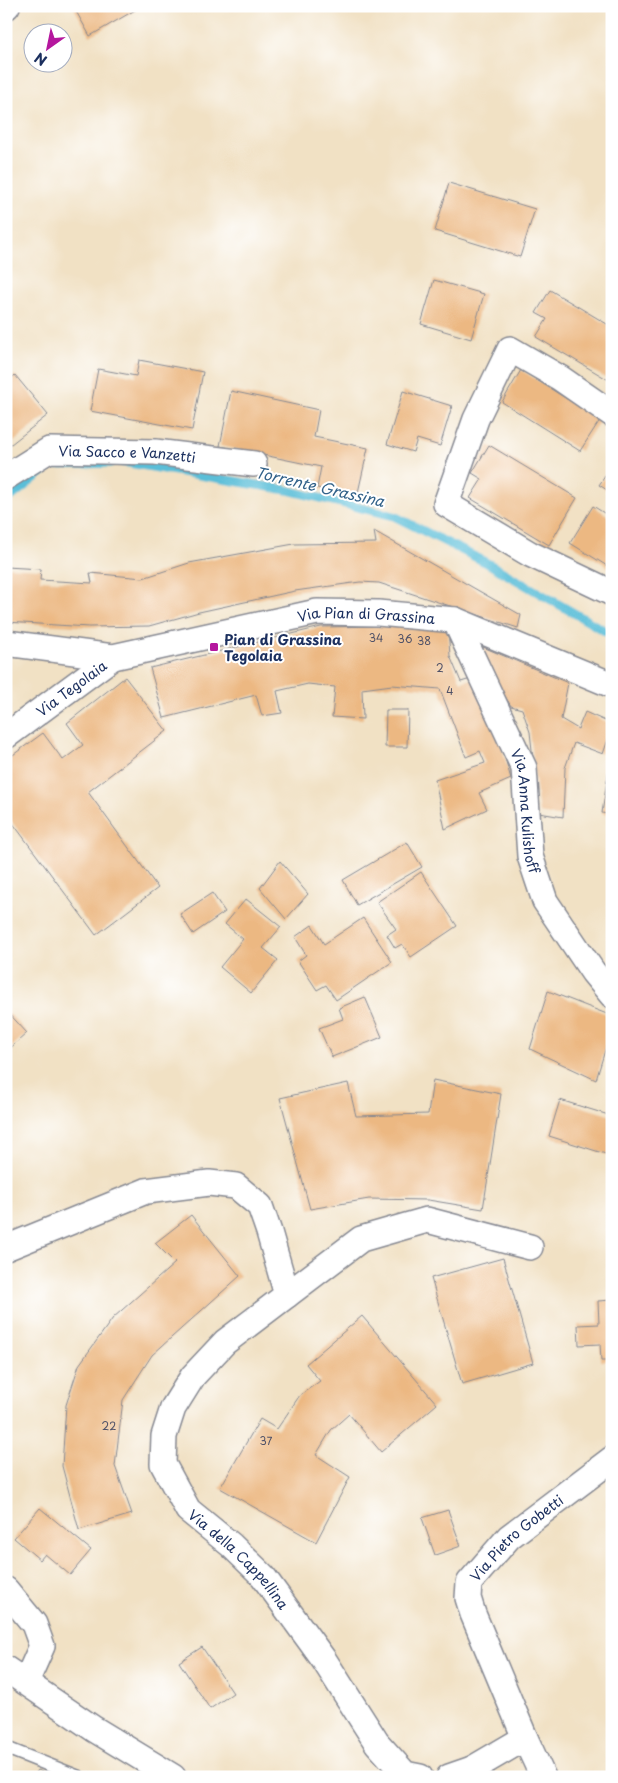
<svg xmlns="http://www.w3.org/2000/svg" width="618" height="1783" font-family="'Playpen Sans',sans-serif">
<rect width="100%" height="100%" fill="#fff"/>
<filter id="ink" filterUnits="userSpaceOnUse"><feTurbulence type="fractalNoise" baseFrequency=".02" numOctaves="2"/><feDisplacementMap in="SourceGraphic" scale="10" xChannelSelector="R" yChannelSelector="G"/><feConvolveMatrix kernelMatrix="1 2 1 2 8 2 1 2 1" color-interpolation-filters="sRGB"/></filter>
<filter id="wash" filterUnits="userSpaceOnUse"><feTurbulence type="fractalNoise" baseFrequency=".0096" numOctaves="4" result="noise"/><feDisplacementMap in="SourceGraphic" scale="20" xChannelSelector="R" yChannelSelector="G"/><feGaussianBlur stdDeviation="1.12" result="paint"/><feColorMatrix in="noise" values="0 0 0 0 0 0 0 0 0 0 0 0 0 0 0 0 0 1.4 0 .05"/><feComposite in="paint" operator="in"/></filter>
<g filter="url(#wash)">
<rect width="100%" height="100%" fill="#f1e1c4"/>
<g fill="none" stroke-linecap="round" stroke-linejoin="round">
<g stroke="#5abed8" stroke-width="9">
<path d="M 123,462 L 287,490 L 394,516 L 489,564 L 612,635"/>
<path d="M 6,501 L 51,465 L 110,463"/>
</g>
</g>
<g id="blocks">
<g fill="#ecb882">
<path d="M 73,6 L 142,6 L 90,36 Z"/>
<path d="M 449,183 L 535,209 L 520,257 L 435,231 Z"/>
<path d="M 434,280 L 484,294 L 471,339 L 421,324 Z"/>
<path d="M 550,290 L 612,327 L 612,382 L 536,337 L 547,319 L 536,313 Z"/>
<path d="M 139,360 L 203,372 L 192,430 L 90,411 L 98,369 L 136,376 Z"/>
<path d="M 521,370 L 600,420 L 580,451 L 502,402 Z"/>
<path d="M 15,375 L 48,415 L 6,448 L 6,383 Z"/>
<path d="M 231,391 L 319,410 L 314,437 L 368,448 L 357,497 L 317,488 L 321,467 L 220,446 Z"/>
<path d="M 403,391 L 452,406 L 440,446 L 417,439 L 413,452 L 387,444 Z"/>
<path d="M 489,445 L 577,498 L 549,545 L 470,498 L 482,479 L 472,473 Z"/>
<path d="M 612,466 L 612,493 L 599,485 Z"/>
<path d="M 593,506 L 612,518 L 612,569 L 570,543 Z"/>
<path d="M 374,531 L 521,615 L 518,628 L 379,583 L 360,582 L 295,591 L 199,612 L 149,626 L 89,627 L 6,622 L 6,567 L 41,569 L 40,580 L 92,583 L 90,573 L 143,578 L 189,563 L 294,544 L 376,543 Z"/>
<path d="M 392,626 L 448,628 L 450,656 L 461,682 L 474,678 L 501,744 L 511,779 L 479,793 L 487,809 L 445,829 L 435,780 L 485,763 L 480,751 L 466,757 L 440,689 L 392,685 L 362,689 L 363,719 L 332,717 L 335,687 L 308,684 L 277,691 L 282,713 L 262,716 L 256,695 L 164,718 L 150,668 L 321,627 Z"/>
<path d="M 483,647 L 568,683 L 561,719 L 578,729 L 585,712 L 612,724 L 612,728 L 603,754 L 574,743 L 565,768 L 563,817 L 539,813 L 530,732 L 522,709 L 511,706 L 480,656 Z"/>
<path d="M 125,677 L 167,731 L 88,792 L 158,888 L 96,935 L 6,814 L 6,760 L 43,733 L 63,760 L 83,745 L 67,723 Z"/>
<path d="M 386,710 L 408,710 L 407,747 L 385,747 Z"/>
<path d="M 609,768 L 612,768 L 612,815 L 602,813 Z"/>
<path d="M 407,842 L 422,867 L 357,905 L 343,880 Z"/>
<path d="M 280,861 L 308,894 L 286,919 L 260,888 Z"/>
<path d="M 421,872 L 457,926 L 411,957 L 402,944 L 395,948 L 387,935 L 396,929 L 377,902 Z"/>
<path d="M 212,893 L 225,912 L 193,934 L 180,914 Z"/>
<path d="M 246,899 L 281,927 L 263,948 L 278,960 L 251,993 L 220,967 L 243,939 L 225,924 Z"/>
<path d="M 363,918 L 392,962 L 336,1000 L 326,985 L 317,990 L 298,961 L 306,955 L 295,937 L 312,925 L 324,944 Z"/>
<path d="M 548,991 L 612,1016 L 612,1027 L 596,1080 L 530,1049 Z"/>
<path d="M 365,997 L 382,1037 L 332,1057 L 319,1028 L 343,1019 L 339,1008 Z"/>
<path d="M 6,1010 L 27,1033 L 6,1052 Z"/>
<path d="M 433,1080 L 501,1094 L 483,1209 L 428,1200 L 369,1199 L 310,1209 L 280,1098 L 348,1083 L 356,1116 L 428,1114 Z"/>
<path d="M 560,1100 L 612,1116 L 612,1156 L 549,1136 Z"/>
<path d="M 191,1215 L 240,1276 L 152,1355 L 123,1400 L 115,1466 L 132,1514 L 79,1530 L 62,1466 L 66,1405 L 79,1365 L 113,1318 L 175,1263 L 155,1243 Z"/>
<path d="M 503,1258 L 533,1363 L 462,1384 L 431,1278 Z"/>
<path d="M 612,1300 L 612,1361 L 601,1361 L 600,1344 L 579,1345 L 578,1325 L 599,1324 L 598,1301 Z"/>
<path d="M 362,1316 L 437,1404 L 381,1452 L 349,1414 L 331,1430 L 316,1455 L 350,1477 L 316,1542 L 220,1488 L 260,1419 L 277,1429 L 300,1395 L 320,1381 L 306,1364 Z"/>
<path d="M 40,1508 L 91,1550 L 70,1575 L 45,1554 L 40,1560 L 14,1538 Z"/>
<path d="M 448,1510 L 461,1546 L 435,1555 L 422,1518 Z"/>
<path d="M 202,1647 L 233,1693 L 210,1709 L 179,1662 Z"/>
<path d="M 38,1770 L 52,1777 L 33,1777 Z"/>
</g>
</g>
</g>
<g filter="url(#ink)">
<use href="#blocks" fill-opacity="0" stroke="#868891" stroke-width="1"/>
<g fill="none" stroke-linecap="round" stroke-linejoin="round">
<defs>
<path id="service" d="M 6,1748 L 79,1777"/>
<g id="minor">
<path d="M 6,7 L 7,6"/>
<path d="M 612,414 L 560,378 L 510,349 L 476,419 L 446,504 L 530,554 L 612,593"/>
<path id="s1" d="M 6,477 L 49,450 L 155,452 L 254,464"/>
<path id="s2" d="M 455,620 L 524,768 L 530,856 L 545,901 L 593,972 L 612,995"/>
<path id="s3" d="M 6,643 L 113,657 L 317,612 L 378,613 L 455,620 L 612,685"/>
<path id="s4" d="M 6,736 L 113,657"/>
<path id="s5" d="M 6,1248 L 146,1191 L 209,1183 L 236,1186 L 260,1206 L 269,1232 L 287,1295 L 225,1342 L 193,1376 L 173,1408 L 164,1436 L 163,1464 L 188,1510 L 231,1545 L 263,1576 L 324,1660 L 377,1743 L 405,1774 L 420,1777"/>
<path d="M 287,1295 L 361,1239 L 427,1220 L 530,1247"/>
<path d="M 6,1590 L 34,1624 L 42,1646 L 26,1682"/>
<path d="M 6,1669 L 94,1729 L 173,1777"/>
<path d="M 449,1777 L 472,1769"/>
<path d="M 471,1777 L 472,1769 L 525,1738"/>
<path id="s6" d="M 543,1777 L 525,1738 L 473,1614 L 468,1598 L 469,1583 L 509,1537 L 612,1459"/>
</g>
</defs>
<use href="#service" stroke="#868891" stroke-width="15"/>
<use href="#minor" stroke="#868891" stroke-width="28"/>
<use href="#service" stroke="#fff" stroke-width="12"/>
<use href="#minor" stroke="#fff" stroke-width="25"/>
</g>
</g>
<rect fill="#b5179e" stroke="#fff" stroke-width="2" x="209" y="642" width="10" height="10" rx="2.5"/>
<g text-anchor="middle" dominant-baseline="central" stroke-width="4" stroke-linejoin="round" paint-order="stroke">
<g font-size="11" fill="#4f5167">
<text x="376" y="637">34</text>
<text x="405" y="638">36</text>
<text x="424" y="640">38</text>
<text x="440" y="667">2</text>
<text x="450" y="690">4</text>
<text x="109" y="1425">22</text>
<text x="266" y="1440">37</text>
</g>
<g font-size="14" fill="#1b2f5e" stroke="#fff">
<text stroke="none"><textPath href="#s1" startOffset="129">Via Sacco e Vanzetti</textPath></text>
<text stroke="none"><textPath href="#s3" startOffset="366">Via Pian di Grassina</textPath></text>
<text stroke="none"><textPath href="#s4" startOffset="81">Via Tegolaia</textPath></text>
<text stroke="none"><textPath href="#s2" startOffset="206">Via Anna Kulishoff</textPath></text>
<text stroke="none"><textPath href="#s6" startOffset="275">Via Pietro Gobetti</textPath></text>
<text stroke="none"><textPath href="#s5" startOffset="709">Via della Cappellina</textPath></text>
</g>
<g font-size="14" font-weight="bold" fill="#1b2f5e" stroke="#fff" text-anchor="start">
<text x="224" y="639">Pian di Grassina<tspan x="224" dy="16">Tegolaia</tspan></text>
</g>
<g font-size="15" font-style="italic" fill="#316189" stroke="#fff">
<text transform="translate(320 486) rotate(13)">Torrente Grassina</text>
</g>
</g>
<rect width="618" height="1783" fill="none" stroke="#fff" stroke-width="25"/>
<g transform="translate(48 48) rotate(213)"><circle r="24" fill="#ffffff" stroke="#a4acbf"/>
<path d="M0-4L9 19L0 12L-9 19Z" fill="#b5179e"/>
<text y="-8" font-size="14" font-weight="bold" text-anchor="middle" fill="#1b2f5e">N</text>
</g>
</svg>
